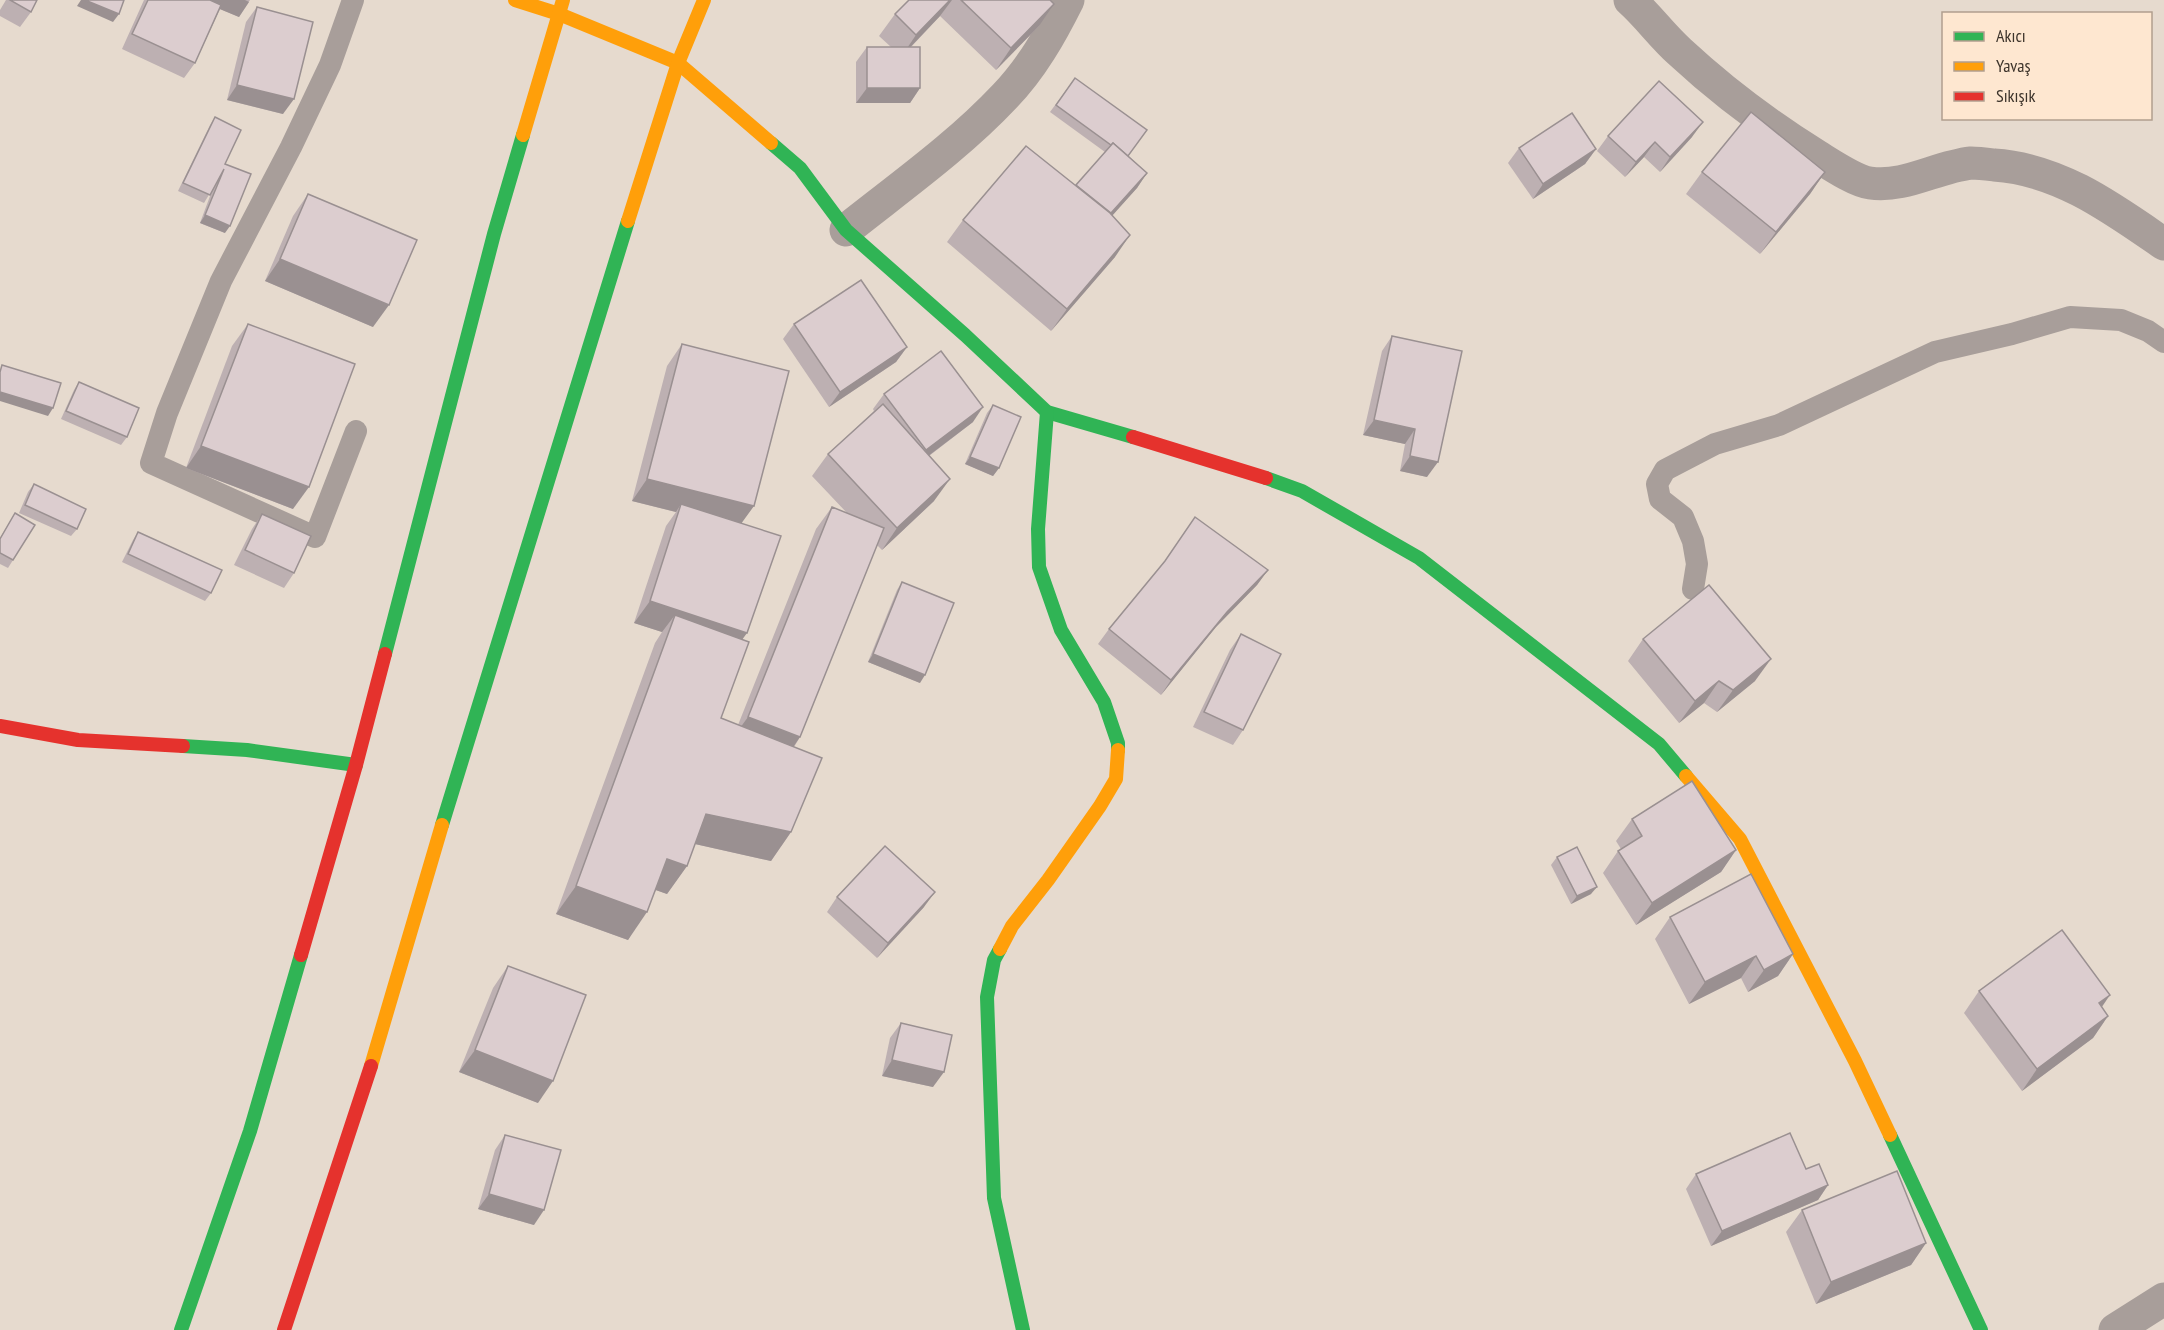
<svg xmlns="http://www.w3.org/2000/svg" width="2164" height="1330" font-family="'PT Sans Narrow',sans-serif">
<rect width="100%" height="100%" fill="#e6dace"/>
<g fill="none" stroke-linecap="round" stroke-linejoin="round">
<g stroke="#a89e9a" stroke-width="22">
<path d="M 353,0 L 330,65 L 291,147 L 221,281 L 167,413 L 151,463 L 315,537 L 356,431"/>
<path d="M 1693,589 L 1697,564 L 1693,541 L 1683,517 L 1660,499 L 1657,484 L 1665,470 L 1715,444 L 1779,425 L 1935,352 L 2012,334 L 2070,317 L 2121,320 L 2148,331 L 2164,342"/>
</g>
<g stroke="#a89e9a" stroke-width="33">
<path d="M 1630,0 C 1648,16 1662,36 1680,52 C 1722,91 1769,126 1817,156 C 1830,164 1855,181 1870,183 C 1905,188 1936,167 1971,163 C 1978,163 1986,164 1994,165 C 2059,169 2112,208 2164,244"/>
<path d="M 846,230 C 900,187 958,146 1005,96 C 1032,68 1051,34 1068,0"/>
<path d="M 2115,1330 L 2164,1299"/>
</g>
<g stroke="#30b455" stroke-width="14">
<path d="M 771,143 L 800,168 L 846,230 L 965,335 L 1047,412 L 1133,437"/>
<path d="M 1047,412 L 1038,529 L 1039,567 L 1061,630 L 1104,702 L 1118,743 L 1118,750"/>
<path d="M 1266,478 L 1302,491 L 1419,558 L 1659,744 L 1686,776"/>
<path d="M 385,654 L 494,234 L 523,135"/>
<path d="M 183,746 L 247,750 L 356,765"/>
<path d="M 442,825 L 628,221"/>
<path d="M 1000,949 L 994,960 L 987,997 L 994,1198 L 1023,1330"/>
<path d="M 1890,1135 L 1981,1330"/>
<path d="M 181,1330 L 250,1131 L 301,955"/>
</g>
<g stroke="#ff9f0a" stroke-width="14">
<path d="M 515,0 L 559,14 L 678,63 L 771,143"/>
<path d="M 523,135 L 563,0"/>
<path d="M 628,221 L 678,63 L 704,0"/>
<path d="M 1686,776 L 1740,839 L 1855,1061 L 1890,1135"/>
<path d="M 1000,949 L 1012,926 L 1048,880 L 1100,806 L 1116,779 L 1118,750"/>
<path d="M 371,1066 L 442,825"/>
</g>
<g stroke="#e5322d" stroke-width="14">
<path d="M 1133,437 L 1266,478"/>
<path d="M 0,726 L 78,740 L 183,746"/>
<path d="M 301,955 L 356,765 L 385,654"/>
<path d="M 284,1330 L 371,1066"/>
</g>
</g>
<g fill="#bdb0b2">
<path d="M 6,0 L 37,0 L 31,12 L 20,27 L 0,16 L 0,10 Z"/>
<path d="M 144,0 L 250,0 L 239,17 L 220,9 L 195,63 L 184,78 L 122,49 Z"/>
<path d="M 909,0 L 1050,0 L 1039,26 L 996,70 L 940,16 L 911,47 L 920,88 L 910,103 L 856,103 L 856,62 L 867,47 L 891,47 L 879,36 L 895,14 Z"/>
<path d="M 257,7 L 283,114 L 227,100 L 246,22 Z"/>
<path d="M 1075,78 L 1129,156 L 1147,173 L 1137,188 L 1112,215 L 1115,257 L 1051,331 L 947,242 L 963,220 L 1076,185 L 1105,152 L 1050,112 Z"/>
<path d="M 215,117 L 225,164 L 225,233 L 200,223 L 213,188 L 204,203 L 178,191 L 210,125 Z"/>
<path d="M 1608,136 L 1692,137 L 1660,172 L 1644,157 L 1625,177 L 1597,151 Z"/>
<path d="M 1519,148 L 1596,149 L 1585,164 L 1533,199 L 1508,163 Z"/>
<path d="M 1702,172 L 1825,172 L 1810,194 L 1760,254 L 1686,194 Z"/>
<path d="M 308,194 L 373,327 L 265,281 L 293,216 Z"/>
<path d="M 248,324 L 293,509 L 186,468 L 232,346 Z"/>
<path d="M 794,324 L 907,347 L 896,362 L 829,407 L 783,339 Z"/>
<path d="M 1392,336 L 1427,477 L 1400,471 L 1405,444 L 1363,435 L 1382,351 Z"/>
<path d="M 682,344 L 742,523 L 742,640 L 721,718 L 738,725 L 816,529 L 832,507 L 847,513 L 812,476 L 828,454 L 874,411 L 873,409 L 884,394 L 973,422 L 929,456 L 934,501 L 882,550 L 877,545 L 800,737 L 794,747 L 791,832 L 771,861 L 695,844 L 687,866 L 667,894 L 656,890 L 628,940 L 556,914 L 655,643 L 662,632 L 634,623 L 666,526 L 676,512 L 632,501 L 667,366 Z"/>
<path d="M 79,382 L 127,437 L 121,445 L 61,419 L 74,390 Z"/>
<path d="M 993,405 L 999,468 L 993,476 L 965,464 L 987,413 Z"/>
<path d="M 34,484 L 77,529 L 71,536 L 19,513 L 28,492 Z"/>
<path d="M 15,513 L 13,560 L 8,568 L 0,564 L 0,538 Z"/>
<path d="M 262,514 L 294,573 L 284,588 L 234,565 L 252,529 Z"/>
<path d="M 138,532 L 211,593 L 205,601 L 122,562 L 133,540 Z"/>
<path d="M 1268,570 L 1257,585 L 1216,627 L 1161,695 L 1098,644 L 1109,629 Z"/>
<path d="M 902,582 L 920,683 L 868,662 L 897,590 Z"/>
<path d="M 1241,634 L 1243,730 L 1233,745 L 1193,727 L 1230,650 Z"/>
<path d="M 1643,639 L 1755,681 L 1717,712 L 1704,703 L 1679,723 L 1628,661 Z"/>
<path d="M 1632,819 L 1736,850 L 1721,872 L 1636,925 L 1603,873 L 1618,851 L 1621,849 L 1616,841 Z"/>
<path d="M 1557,857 L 1591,894 L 1571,904 L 1551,865 Z"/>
<path d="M 837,897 L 924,907 L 877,958 L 827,912 Z"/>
<path d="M 1670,917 L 1793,954 L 1778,976 L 1748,992 L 1741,978 L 1689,1004 L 1655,939 Z"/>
<path d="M 508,966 L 538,1103 L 459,1072 L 493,988 Z"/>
<path d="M 1979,991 L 2101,1007 L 2108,1016 L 2093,1038 L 2022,1091 L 1964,1013 Z"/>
<path d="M 901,1023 L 933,1087 L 882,1076 L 890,1038 Z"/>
<path d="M 505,1135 L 534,1225 L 478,1209 L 495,1150 Z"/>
<path d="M 1806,1169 L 1828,1185 L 1818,1200 L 1711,1246 L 1686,1189 L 1696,1174 Z"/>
<path d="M 1802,1210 L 1926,1243 L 1911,1265 L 1816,1304 L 1786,1232 Z"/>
</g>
<g fill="#9a9091">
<path d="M 81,0 L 85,0 L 119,14 L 113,22 L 77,6 Z"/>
<path d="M 198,0 L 245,0 L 249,2 L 239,17 Z"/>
<path d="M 950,0 L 952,0 L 940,16 L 901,57 L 916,35 Z"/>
<path d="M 1054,4 L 1039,26 L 996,70 L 1011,48 Z"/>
<path d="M 237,85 L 294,99 L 283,114 L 227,100 Z"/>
<path d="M 867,88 L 920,88 L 910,103 L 856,103 Z"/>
<path d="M 1703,122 L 1692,137 L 1660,172 L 1670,157 Z"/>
<path d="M 1655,142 L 1644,157 L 1625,177 L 1636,162 Z"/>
<path d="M 1596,149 L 1585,164 L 1533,199 L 1543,184 Z"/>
<path d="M 1825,172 L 1810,194 L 1760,254 L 1776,232 Z"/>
<path d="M 1147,173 L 1137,188 L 1095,235 L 1105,220 Z"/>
<path d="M 205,215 L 230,226 L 225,233 L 200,223 Z"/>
<path d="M 1130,235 L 1115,257 L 1051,331 L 1067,309 Z"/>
<path d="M 280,259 L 389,305 L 373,327 L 265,281 Z"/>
<path d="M 907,347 L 896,362 L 829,407 L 840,392 Z"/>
<path d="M 0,392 L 53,408 L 48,416 L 0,401 Z"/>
<path d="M 983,407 L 973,422 L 915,466 L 926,450 Z"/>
<path d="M 1374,420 L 1415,429 L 1405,444 L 1363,435 Z"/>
<path d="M 201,446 L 309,487 L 293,509 L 186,468 Z"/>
<path d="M 1410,456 L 1438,462 L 1427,477 L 1400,471 Z"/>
<path d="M 970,457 L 999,468 L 993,476 L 965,464 Z"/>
<path d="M 647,479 L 754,506 L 738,528 L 681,504 L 676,512 L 632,501 Z"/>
<path d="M 950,479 L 934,501 L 882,550 L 897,528 Z"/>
<path d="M 1268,570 L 1257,585 L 1216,627 L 1161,695 L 1171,680 L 1227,612 Z"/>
<path d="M 650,601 L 747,633 L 731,655 L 675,615 L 662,632 L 634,623 Z"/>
<path d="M 873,654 L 925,675 L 920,683 L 868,662 Z"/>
<path d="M 1771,659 L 1755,681 L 1717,712 L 1733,690 Z"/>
<path d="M 1719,681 L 1704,703 L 1679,723 L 1695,701 Z"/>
<path d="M 748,717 L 800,737 L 785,759 L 732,739 Z"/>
<path d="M 706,814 L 791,832 L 771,861 L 686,842 Z"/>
<path d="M 1736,850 L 1721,872 L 1636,925 L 1652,903 Z"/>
<path d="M 667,859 L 687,866 L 667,894 L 647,887 Z"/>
<path d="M 576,886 L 647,912 L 628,940 L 556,914 Z"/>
<path d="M 1597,887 L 1591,894 L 1571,904 L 1577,896 Z"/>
<path d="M 935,892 L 924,907 L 877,958 L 888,943 Z"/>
<path d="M 1793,954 L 1778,976 L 1748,992 L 1764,970 Z"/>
<path d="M 1756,956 L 1741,978 L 1689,1004 L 1705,982 Z"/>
<path d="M 2110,995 L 2095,1017 L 2099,1003 Z"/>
<path d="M 2108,1016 L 2093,1038 L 2022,1091 L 2037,1069 Z"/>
<path d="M 475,1050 L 553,1081 L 538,1103 L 459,1072 Z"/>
<path d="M 892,1060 L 944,1072 L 933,1087 L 882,1076 Z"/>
<path d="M 1828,1185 L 1818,1200 L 1711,1246 L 1722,1231 Z"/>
<path d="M 489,1194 L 544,1210 L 534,1225 L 478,1209 Z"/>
<path d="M 1926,1243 L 1911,1265 L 1816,1304 L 1831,1282 Z"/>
</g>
<g fill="#dccdcf" stroke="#9a9091" stroke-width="1.5">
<path d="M 10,0 L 37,0 L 31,12 Z"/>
<path d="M 85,0 L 124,0 L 119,14 Z"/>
<path d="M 148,0 L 210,0 L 221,5 L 195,63 L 132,34 Z"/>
<path d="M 909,0 L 950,0 L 916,35 L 895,14 Z"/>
<path d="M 961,0 L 1050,0 L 1054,4 L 1011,48 Z"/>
<path d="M 257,7 L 313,22 L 294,99 L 237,85 Z"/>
<rect x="867" y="47" width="53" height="41"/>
<path d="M 1075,78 L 1147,130 L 1128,156 L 1113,143 L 1111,145 L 1056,105 Z"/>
<path d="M 1659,81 L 1703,122 L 1670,157 L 1655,142 L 1636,162 L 1608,136 Z"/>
<path d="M 1751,112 L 1825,172 L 1776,232 L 1702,172 Z"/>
<path d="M 1572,113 L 1596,149 L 1543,184 L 1519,148 Z"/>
<path d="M 215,117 L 241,130 L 225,164 L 251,174 L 230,226 L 205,215 L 224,169 L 210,195 L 183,183 Z"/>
<path d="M 1113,143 L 1147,173 L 1111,213 L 1076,185 Z"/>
<path d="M 1026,146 L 1110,213 L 1130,235 L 1067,309 L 963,220 Z"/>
<path d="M 308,194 L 417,240 L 389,305 L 280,259 Z"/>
<path d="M 861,280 L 907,347 L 840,392 L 794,324 Z"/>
<path d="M 248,324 L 355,364 L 309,487 L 201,446 Z"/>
<path d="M 1392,336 L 1462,351 L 1438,462 L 1410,456 L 1415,429 L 1374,420 Z"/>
<path d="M 682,344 L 789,371 L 754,506 L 647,479 Z"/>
<path d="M 941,351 L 983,407 L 926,450 L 884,394 Z"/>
<path d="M 2,365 L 61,383 L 53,408 L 0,392 L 0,372 Z"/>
<path d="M 79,382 L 139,408 L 127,437 L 66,411 Z"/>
<path d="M 883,404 L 950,479 L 897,528 L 828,454 Z"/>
<path d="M 993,405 L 1021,417 L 999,468 L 970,457 Z"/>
<path d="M 34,484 L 86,509 L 77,529 L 25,505 Z"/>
<path d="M 681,504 L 781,536 L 747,633 L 650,601 Z"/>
<path d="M 832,507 L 884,528 L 800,737 L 748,717 Z"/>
<path d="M 15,513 L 35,525 L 13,560 L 0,553 L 0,539 Z"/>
<path d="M 262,514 L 311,536 L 294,573 L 245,550 Z"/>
<path d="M 1195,517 L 1268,570 L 1227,612 L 1171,680 L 1109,629 L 1165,561 Z"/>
<path d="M 138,532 L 222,570 L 211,593 L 128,554 Z"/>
<path d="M 902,582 L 954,603 L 925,675 L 873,654 Z"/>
<path d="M 1709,585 L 1771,659 L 1733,690 L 1719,681 L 1695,701 L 1643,639 Z"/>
<path d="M 675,615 L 749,642 L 721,718 L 822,758 L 791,832 L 706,814 L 687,866 L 667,859 L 647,912 L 576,886 Z"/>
<path d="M 1241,634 L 1281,654 L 1243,730 L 1204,712 Z"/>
<path d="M 1692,781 L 1736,850 L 1652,903 L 1618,851 L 1642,836 L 1632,819 Z"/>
<path d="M 885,846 L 935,892 L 888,943 L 837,897 Z"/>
<path d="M 1577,847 L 1597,887 L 1577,896 L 1557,857 Z"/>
<path d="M 1751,874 L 1793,954 L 1764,970 L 1756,956 L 1705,982 L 1670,917 Z"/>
<path d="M 2062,930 L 2110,995 L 2099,1003 L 2108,1016 L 2037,1069 L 1979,991 Z"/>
<path d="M 508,966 L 586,995 L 553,1081 L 475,1050 Z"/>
<path d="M 901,1023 L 952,1035 L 944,1072 L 892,1060 Z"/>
<path d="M 1790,1133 L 1806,1169 L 1819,1164 L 1828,1185 L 1722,1231 L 1696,1174 Z"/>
<path d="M 505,1135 L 561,1150 L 544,1210 L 489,1194 Z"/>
<path d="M 1897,1171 L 1926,1243 L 1831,1282 L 1802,1210 Z"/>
</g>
<rect x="1942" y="12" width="210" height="108" fill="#fee7d0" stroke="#b19f8e" stroke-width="1.5"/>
<rect x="1954" y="32" width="30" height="9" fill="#30b455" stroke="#b19f8e" stroke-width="1.5"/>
<text x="1996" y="42" font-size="18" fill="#3d342b">Akıcı</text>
<rect x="1954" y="62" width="30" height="9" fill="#ff9f0a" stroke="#b19f8e" stroke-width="1.5"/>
<text x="1996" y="72" font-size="18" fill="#3d342b">Yavaş</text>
<rect x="1954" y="92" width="30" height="9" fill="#e5322d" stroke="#b19f8e" stroke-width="1.5"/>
<text x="1996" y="102" font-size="18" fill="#3d342b">Sıkışık</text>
</svg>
